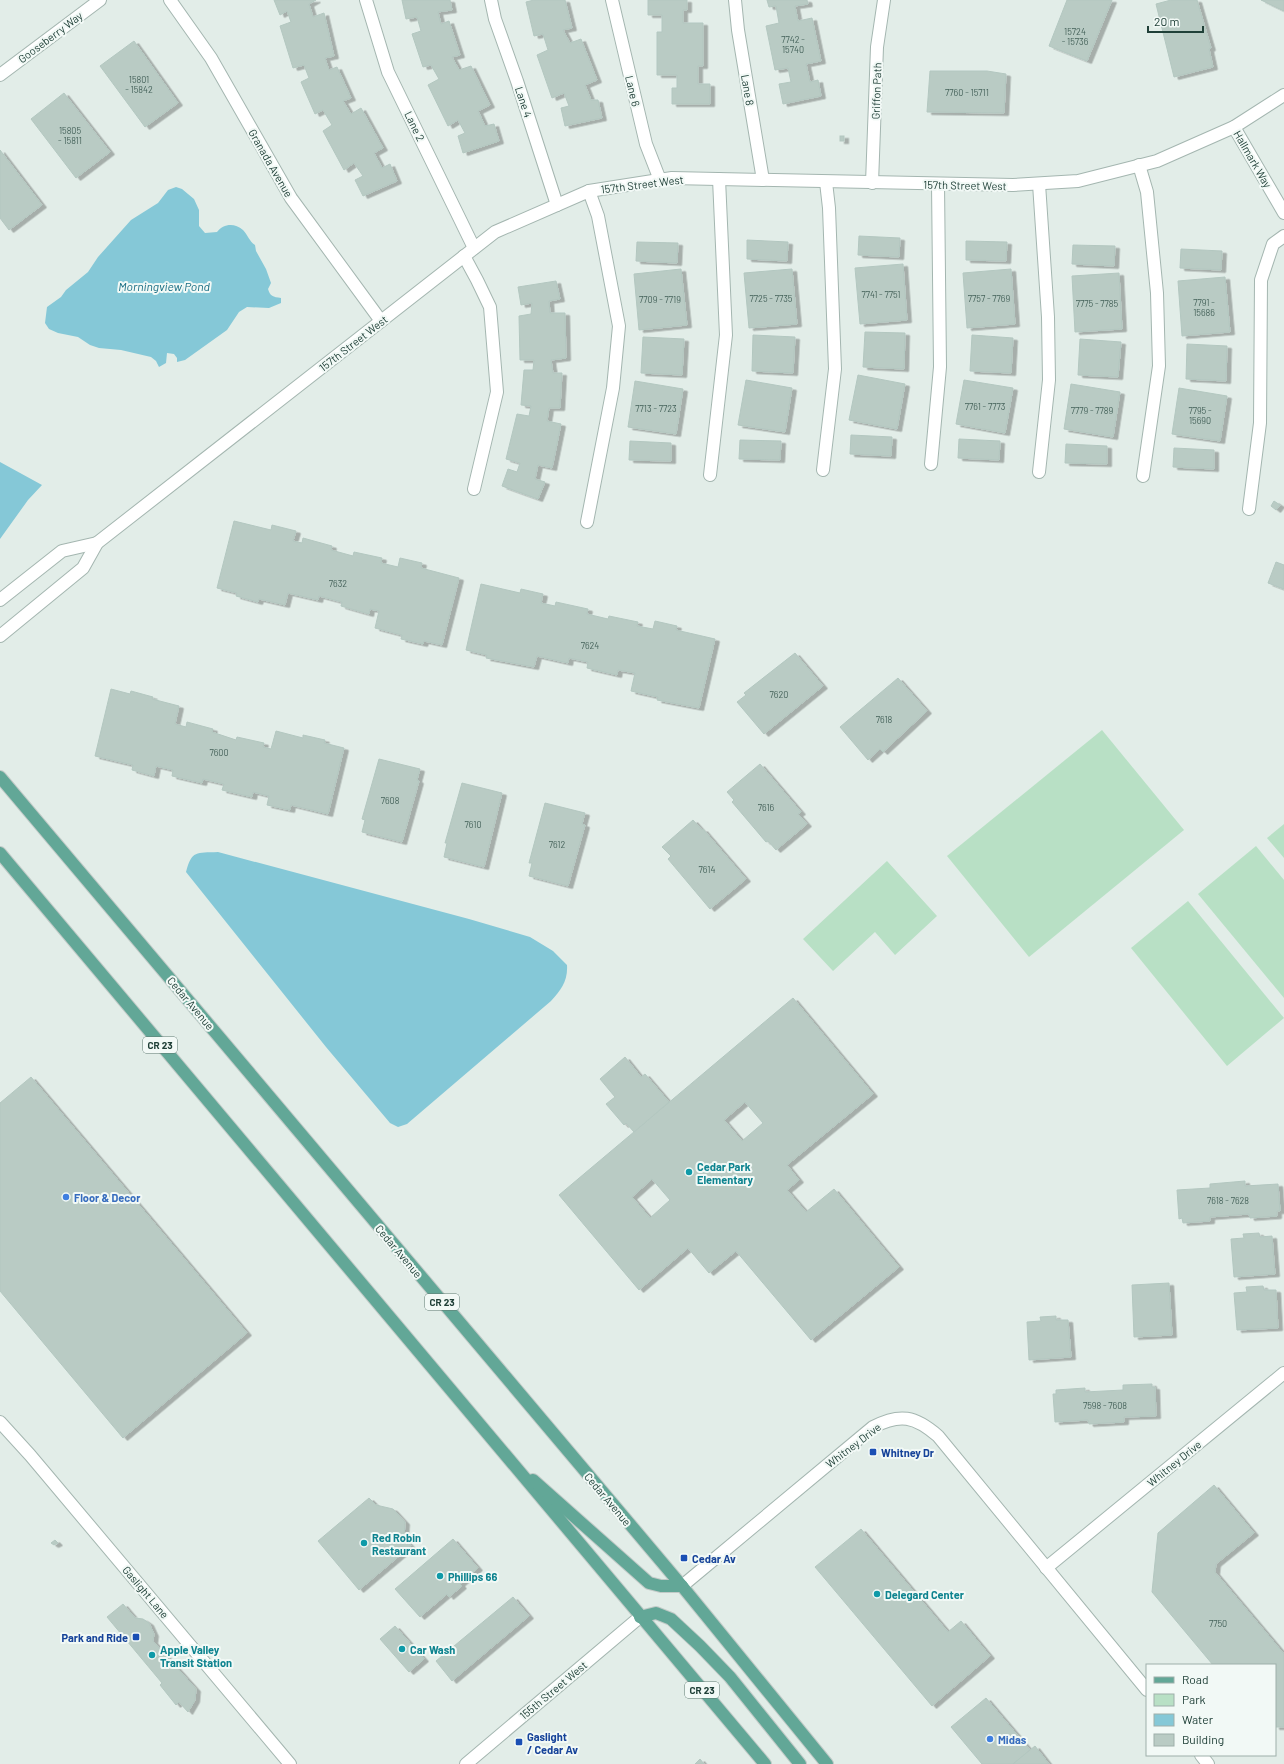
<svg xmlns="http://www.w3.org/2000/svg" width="1284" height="1764" font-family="Barlow,sans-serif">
<defs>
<filter id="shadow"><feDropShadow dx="4.5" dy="2.5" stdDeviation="0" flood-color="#0004"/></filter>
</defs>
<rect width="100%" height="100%" fill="#e2ede8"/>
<g fill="#b8e0c5">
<path d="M 1102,730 L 1184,830 L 1029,957 L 947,856 Z"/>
<path d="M 1284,824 L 1284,858 L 1267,838 Z"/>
<path d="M 1256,846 L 1284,880 L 1284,998 L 1198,894 Z"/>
<path d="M 887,861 L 937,916 L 895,955 L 875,932 L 833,971 L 803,939 Z"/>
<path d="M 1188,901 L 1284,1018 L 1227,1066 L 1131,948 Z"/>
</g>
<g fill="#85c8d7">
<path d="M 176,187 L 182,189 L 194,199 L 199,210 L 199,226 L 205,233 L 217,232 C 223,224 234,222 243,230 C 248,235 249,241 255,245 L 256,251 L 266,269 L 271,283 L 268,289 C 270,296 273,297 281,298 L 281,303 L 269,308 L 247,307 L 239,312 L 227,330 L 185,360 L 177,362 L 177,358 L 174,354 L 167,353 L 166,363 L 159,367 L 156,361 L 151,357 L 121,350 L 99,348 L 90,345 L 78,337 L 58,333 L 49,329 L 45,323 L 47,307 L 61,297 L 66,290 L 88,272 L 98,257 L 131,220 L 158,203 L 168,190 Z"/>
<path d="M 0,462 L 42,485 L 28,500 L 0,539 Z"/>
<path d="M 218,852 L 469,919 L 530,937 L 553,951 L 567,965 C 568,981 561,990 551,1001 L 407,1124 L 398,1127 L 390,1123 L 326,1047 L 186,872 C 192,850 196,853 218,852 Z"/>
</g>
<g fill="#b9cbc4" stroke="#b3c7c0" fill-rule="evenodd" filter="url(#shadow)">
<path d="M 274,0 L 316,0 L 309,4 L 313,17 L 324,13 L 334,56 L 325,58 L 329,70 L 337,67 L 351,98 L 343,101 L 351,114 L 361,108 L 383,148 L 374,153 L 382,168 L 390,164 L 397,181 L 363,196 L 355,180 L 363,176 L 354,163 L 344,170 L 323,131 L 332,125 L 323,110 L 315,114 L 301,82 L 309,78 L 304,65 L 293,68 L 280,26 L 291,22 L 287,11 L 280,15 Z"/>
<path d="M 402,0 L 450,0 L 452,10 L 438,12 L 441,24 L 449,21 L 460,55 L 452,57 L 459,70 L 471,66 L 490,105 L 478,111 L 485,126 L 494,124 L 499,141 L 463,153 L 458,136 L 465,133 L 458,120 L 448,126 L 428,85 L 439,79 L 431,65 L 423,67 L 412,34 L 421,31 L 417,17 L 406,19 Z"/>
<path d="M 534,0 L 565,0 L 572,28 L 563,30 L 570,43 L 581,39 L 597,80 L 585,85 L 591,100 L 598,100 L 602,118 L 565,126 L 561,108 L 569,106 L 564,93 L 552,98 L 537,55 L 548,50 L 543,34 L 534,36 L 526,2 Z"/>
<path d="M 648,0 L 687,0 L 687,10 L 683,10 L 683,23 L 703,23 L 703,66 L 698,66 L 698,84 L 710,84 L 710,104 L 672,104 L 672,88 L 677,88 L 677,75 L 657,75 L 657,32 L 662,32 L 662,15 L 648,15 Z"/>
<path d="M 767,0 L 807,0 L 808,4 L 795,6 L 798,21 L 812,18 L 821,61 L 806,64 L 810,82 L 818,80 L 821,96 L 783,104 L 779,84 L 791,82 L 788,68 L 775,70 L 766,26 L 779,23 L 776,6 L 769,7 Z"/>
<path d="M 1067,0 L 1112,0 L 1087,61 L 1049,46 Z"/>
<path d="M 1171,0 L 1197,0 L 1211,48 L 1209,49 L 1213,67 L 1174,77 L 1156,4 Z"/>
<path d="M 1261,0 L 1284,0 L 1284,11 Z"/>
<path d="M 134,41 L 178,103 L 145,127 L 100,66 Z"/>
<path d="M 930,71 L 987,71 L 1006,74 L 1004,113 L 927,112 Z"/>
<path d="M 64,93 L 110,152 L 76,178 L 31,119 Z"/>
<rect x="840" y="136" width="4" height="5"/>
<path d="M 0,150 L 42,205 L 9,230 L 0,218 Z"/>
<path d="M 859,236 L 900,238 L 899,257 L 858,255 Z"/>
<path d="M 747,240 L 788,242 L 787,261 L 747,259 Z"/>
<path d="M 966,241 L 1007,242 L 1006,261 L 966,260 Z"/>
<path d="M 637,242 L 678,243 L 677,263 L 636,261 Z"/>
<path d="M 1073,245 L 1115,246 L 1114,266 L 1072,264 Z"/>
<path d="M 1181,249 L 1222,251 L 1221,270 L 1180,268 Z"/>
<path d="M 903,264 L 907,320 L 860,324 L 855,268 Z"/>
<path d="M 681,269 L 687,325 L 639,330 L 634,274 Z"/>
<path d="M 792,269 L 797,324 L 749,328 L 744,273 Z"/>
<path d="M 1011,269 L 1015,324 L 967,328 L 963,273 Z"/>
<path d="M 1119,273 L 1122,329 L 1075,332 L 1072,276 Z"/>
<path d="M 1225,277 L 1230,332 L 1182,336 L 1178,281 Z"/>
<path d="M 556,281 L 560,299 L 549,301 L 550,313 L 565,313 L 566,358 L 551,360 L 553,373 L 562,373 L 560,408 L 549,408 L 547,421 L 561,424 L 552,468 L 538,465 L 535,479 L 545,482 L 538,499 L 502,486 L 508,469 L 517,472 L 520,463 L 506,459 L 517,414 L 529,416 L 531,406 L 521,405 L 524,370 L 533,370 L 534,360 L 520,360 L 519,316 L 531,314 L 532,303 L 521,305 L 518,287 Z"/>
<path d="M 865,332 L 905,333 L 904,369 L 863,367 Z"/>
<path d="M 753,335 L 795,337 L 793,373 L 752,371 Z"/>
<path d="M 972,335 L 1013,338 L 1011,373 L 970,371 Z"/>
<path d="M 643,337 L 684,339 L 682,375 L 641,373 Z"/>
<path d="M 1080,339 L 1121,342 L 1118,377 L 1078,375 Z"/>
<path d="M 1187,344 L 1227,346 L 1226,381 L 1186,379 Z"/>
<path d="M 858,375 L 905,384 L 897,429 L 849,420 Z"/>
<path d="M 746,380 L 792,388 L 785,432 L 738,425 Z"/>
<path d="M 964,380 L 1013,388 L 1005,433 L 956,424 Z"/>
<path d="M 635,381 L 683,389 L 676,434 L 628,427 Z"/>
<path d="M 1071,384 L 1120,392 L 1113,437 L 1064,429 Z"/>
<path d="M 1179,388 L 1227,396 L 1220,441 L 1172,434 Z"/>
<path d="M 851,435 L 892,437 L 891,456 L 850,454 Z"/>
<path d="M 959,439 L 1000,441 L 999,460 L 958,458 Z"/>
<path d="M 740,440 L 781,441 L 780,460 L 739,459 Z"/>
<path d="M 630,441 L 671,443 L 671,461 L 629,460 Z"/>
<path d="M 1066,444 L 1107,446 L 1107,464 L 1065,463 Z"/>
<path d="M 1174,448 L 1214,450 L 1214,469 L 1173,467 Z"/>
<path d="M 1274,501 L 1280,505 L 1276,510 L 1271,506 Z"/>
<path d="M 234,521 L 271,530 L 272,525 L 296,531 L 293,541 L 302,543 L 303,538 L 332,546 L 331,550 L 353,556 L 354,552 L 382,558 L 381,563 L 398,567 L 400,558 L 422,563 L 421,568 L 459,578 L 442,645 L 424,641 L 423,644 L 401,639 L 402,635 L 375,628 L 379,611 L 370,609 L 369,614 L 341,606 L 342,602 L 319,596 L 318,600 L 288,593 L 285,605 L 259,599 L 258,602 L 236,596 L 237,593 L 217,588 Z"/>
<path d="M 1276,562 L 1284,565 L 1284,589 L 1268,583 Z"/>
<path d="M 481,584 L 520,593 L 521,589 L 543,594 L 541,603 L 555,606 L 556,602 L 588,609 L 587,614 L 608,619 L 609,616 L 638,622 L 637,626 L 653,629 L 655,621 L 677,626 L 676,630 L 715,639 L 699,708 L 657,700 L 658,697 L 631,691 L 635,673 L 618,670 L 617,675 L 587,668 L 588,662 L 569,658 L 568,663 L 537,656 L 534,667 L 486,658 L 487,655 L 466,650 Z"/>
<path d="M 795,653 L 823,686 L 764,734 L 737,702 L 746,695 L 744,693 Z"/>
<path d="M 898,678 L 927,711 L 883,752 L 880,749 L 868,760 L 840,727 Z"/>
<path d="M 111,689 L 130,694 L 131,691 L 153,697 L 152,699 L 179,706 L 175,724 L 186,727 L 187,722 L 213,729 L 212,732 L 236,740 L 237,737 L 264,743 L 263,747 L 271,749 L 276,731 L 303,738 L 303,735 L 325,740 L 324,743 L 344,748 L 328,814 L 291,805 L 290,810 L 267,805 L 269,796 L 253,792 L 252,797 L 222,790 L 224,784 L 203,779 L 202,783 L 172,776 L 173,770 L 156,766 L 154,776 L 132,770 L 133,765 L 95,756 Z"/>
<path d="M 379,759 L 420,769 L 417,780 L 419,781 L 402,842 L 362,832 L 365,820 L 362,819 Z"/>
<path d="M 760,764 L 801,812 L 798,814 L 807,824 L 776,850 L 768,841 L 766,842 L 732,802 L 734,800 L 727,792 Z"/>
<path d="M 462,783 L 502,793 L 484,867 L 444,857 L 447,843 L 445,843 Z"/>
<path d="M 545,803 L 585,813 L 582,824 L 585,825 L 568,886 L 529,876 L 532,863 L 529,863 Z"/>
<path d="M 693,820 L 702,830 L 703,829 L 746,879 L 710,909 L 668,859 L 671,856 L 662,847 Z"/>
<path d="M 793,998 L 873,1094 L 787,1165 L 799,1180 L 787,1190 L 806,1212 L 834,1189 L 899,1267 L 811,1340 L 736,1251 L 709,1273 L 688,1248 L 639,1290 L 559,1195 ZM 745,1102 L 763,1123 L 742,1141 L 724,1120 ZM 652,1179 L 670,1200 L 650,1218 L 632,1197 Z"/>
<path d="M 625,1057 L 641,1077 L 645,1074 L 669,1102 L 634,1132 L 626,1123 L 624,1125 L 606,1104 L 615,1097 L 600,1079 Z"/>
<path d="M 31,1077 L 247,1333 L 123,1438 L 0,1291 L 0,1103 Z"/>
<path d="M 1245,1181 L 1245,1186 L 1278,1184 L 1280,1211 L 1277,1211 L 1277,1216 L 1250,1218 L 1249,1214 L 1210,1217 L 1210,1221 L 1183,1223 L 1182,1218 L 1179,1219 L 1177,1190 L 1210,1188 L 1210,1184 Z"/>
<path d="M 1259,1233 L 1260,1237 L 1272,1236 L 1275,1274 L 1234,1277 L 1231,1239 L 1244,1238 L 1243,1234 Z"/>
<path d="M 1169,1283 L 1172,1335 L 1134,1337 L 1132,1285 Z"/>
<path d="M 1263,1286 L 1264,1290 L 1276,1290 L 1278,1328 L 1237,1330 L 1234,1293 L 1247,1292 L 1246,1287 Z"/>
<path d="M 1056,1316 L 1056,1320 L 1068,1320 L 1071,1357 L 1029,1360 L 1027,1322 L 1041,1321 L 1040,1317 Z"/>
<path d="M 1152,1384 L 1152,1387 L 1155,1387 L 1156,1416 L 1124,1417 L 1124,1422 L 1089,1424 L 1088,1420 L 1055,1422 L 1053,1394 L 1056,1394 L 1056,1390 L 1085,1388 L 1085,1392 L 1123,1390 L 1123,1385 Z"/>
<path d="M 1214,1485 L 1254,1533 L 1216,1564 L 1215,1572 L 1284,1654 L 1284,1727 L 1275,1727 L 1275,1665 L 1213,1665 L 1152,1592 L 1158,1533 Z"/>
<path d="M 369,1498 L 376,1505 L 393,1509 L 405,1522 L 404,1538 L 411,1546 L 359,1590 L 318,1541 Z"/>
<path d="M 861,1529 L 948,1632 L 961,1621 L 990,1656 L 932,1706 L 815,1567 Z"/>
<path d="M 453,1539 L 478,1568 L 460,1584 L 462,1586 L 449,1597 L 447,1594 L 420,1617 L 395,1589 Z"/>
<path d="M 55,1540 L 58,1543 L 54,1545 L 51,1543 Z"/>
<path d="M 513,1597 L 529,1616 L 452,1681 L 436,1661 Z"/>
<path d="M 123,1604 L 135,1618 L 143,1619 L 149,1623 L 154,1634 L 153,1641 L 196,1689 L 195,1700 L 188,1712 L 179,1702 L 176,1705 L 160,1685 L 162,1683 L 107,1617 Z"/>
<path d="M 395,1626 L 424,1659 L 409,1672 L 380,1639 Z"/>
<path d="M 986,1698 L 1030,1750 L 1013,1764 L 982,1764 L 951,1727 Z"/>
<path d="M 1035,1746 L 1049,1764 L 1013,1764 L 1030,1750 Z"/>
<path d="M 700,1759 L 704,1764 L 695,1764 Z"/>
</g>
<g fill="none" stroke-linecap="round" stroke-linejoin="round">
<defs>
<g id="minor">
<path d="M 170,0 L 211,58 L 291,198 L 381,321"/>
<path d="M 366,0 L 388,72 L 474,248"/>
<path d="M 491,0 L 495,19 L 517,81 L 557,205"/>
<path d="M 612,0 L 646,144 L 660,180"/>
<path d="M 735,0 L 738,30 L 763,180"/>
<path d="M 0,75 L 100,0"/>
<path d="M 1234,127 L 1284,213"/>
<path d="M 1139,165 L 1147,192 L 1157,293 L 1159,366 L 1143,476"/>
<path d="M 872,183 L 877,47 L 884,0"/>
<path d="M 1039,184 L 1048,317 L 1049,380 L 1039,472"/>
<path d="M 464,256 L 477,280 L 490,307 L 497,392 L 474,489"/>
<path d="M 931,464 L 940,367 L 938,184"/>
<path d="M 823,470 L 835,369 L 829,208 L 826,182"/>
<path d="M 710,475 L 726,335 L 719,179"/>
<path d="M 1249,509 L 1260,423 L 1261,280 L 1273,244 L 1284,236"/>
<path d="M 587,522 L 613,388 L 619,326 L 598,216 L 589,191"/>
<path d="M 0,600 L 62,551 L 97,543"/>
<path d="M 0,636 L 83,568 L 97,543 L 495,232 L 589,191 L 672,178 L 1013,185 L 1078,181 L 1157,161 L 1234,127 L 1284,95"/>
<path d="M 0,1422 L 30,1455 L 290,1764"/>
<path d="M 1046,1568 L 1284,1373"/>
<path d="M 682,1586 L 873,1427 C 900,1413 915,1416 938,1436 L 1147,1690"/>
<path d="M 1201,1755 L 1208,1764"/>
<path d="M 466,1764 L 640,1617"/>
</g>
<g id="major">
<path d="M 0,777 L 682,1586 L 827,1764"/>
<path d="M 0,853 L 765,1764"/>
<path d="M 533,1480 L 649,1583 L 661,1586 L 682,1586"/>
<path d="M 640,1617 L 656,1613 L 671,1619 L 700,1646 L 730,1677 L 800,1764"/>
</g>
</defs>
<use href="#minor" stroke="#a4b6b0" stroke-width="14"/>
<use href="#major" stroke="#c1cac7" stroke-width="14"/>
<use href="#minor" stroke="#fff" stroke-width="12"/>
<use href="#major" stroke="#62a797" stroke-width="12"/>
</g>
<g fill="#0f9aa8" stroke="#f2f9f6" stroke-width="1.5">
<circle cx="689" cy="1172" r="4"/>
<circle cx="364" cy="1543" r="4"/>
<circle cx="440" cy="1576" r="4"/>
<circle cx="877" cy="1594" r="4"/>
<circle cx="402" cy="1649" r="4"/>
<circle cx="152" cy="1655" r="4"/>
</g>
<g fill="#3f7fe0" stroke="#f2f9f6" stroke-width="1.5">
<circle cx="66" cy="1197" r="4"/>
<circle cx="990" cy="1739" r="4"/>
</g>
<g fill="#1a4fb4" stroke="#f2f9f6" stroke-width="1.5">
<rect x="869" y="1448" width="8" height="8" rx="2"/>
<rect x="680" y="1554" width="8" height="8" rx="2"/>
<rect x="132" y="1633" width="8" height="8" rx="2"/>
<rect x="515" y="1738" width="8" height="8" rx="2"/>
</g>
<g text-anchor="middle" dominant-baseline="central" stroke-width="4" stroke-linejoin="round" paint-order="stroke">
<g font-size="9" fill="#46635b">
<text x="1075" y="31">15724<tspan x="1075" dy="10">- 15736</tspan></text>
<text x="793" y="39">7742 -<tspan x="793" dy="10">15740</tspan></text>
<text x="139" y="79">15801<tspan x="139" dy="10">- 15842</tspan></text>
<text x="967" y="92">7760 - 15711</text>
<text x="70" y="130">15805<tspan x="70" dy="10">- 15811</tspan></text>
<text x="881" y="294">7741 - 7751</text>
<text x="771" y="298">7725 - 7735</text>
<text x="989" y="298">7757 - 7769</text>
<text x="660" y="299">7709 - 7719</text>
<text x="1204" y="302">7791 -<tspan x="1204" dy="10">15686</tspan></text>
<text x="1097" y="303">7775 - 7785</text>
<text x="985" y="406">7761 - 7773</text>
<text x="656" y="408">7713 - 7723</text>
<text x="1092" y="410">7779 - 7789</text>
<text x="1200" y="410">7795 -<tspan x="1200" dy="10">15690</tspan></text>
<text x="338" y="583">7632</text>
<text x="590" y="645">7624</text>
<text x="779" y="694">7620</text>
<text x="884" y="719">7618</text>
<text x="219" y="752">7600</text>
<text x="390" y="800">7608</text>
<text x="766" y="807">7616</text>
<text x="473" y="824">7610</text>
<text x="557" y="844">7612</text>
<text x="707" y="869">7614</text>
<text x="1228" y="1200">7618 - 7628</text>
<text x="1105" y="1405">7598 - 7608</text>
<text x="1218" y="1623">7750</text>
</g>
<g fill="#f2f9f6" stroke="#5f7871" stroke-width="1">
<rect x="143" y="1037" width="34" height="16" rx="3"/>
<rect x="425" y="1294" width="34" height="16" rx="3"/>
<rect x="685" y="1682" width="34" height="16" rx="3"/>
</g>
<g font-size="10" font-weight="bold" fill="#204038">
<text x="160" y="1045">CR 23</text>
<text x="442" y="1302">CR 23</text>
<text x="702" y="1690">CR 23</text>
</g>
<g font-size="11" fill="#204038" stroke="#f2f9f6">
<text transform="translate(50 37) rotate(-37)">Gooseberry Way</text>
<text transform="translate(748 90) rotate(81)">Lane 8</text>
<text transform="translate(633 91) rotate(77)">Lane 6</text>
<text transform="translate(876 91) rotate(-88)">Griffon Path</text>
<text transform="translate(524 102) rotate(72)">Lane 4</text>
<text transform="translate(415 126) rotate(64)">Lane 2</text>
<text transform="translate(1253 159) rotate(60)">Hallmark Way</text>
<text transform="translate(271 163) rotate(60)">Granada Avenue</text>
<text transform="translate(642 184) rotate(-7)">157th Street West</text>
<text transform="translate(965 185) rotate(1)">157th Street West</text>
<text transform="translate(353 343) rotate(-38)">157th Street West</text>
<text transform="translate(191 1003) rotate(50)">Cedar Avenue</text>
<text transform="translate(399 1251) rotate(50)">Cedar Avenue</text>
<text transform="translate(853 1445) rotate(-37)">Whitney Drive</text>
<text transform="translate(1174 1463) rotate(-39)">Whitney Drive</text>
<text transform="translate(608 1499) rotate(50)">Cedar Avenue</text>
<text transform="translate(146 1592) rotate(50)">Gaslight Lane</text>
<text transform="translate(553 1690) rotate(-40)">155th Street West</text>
</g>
<g font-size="11" font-weight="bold" fill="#0d838f" stroke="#f2f9f6" text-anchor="start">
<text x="697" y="1166">Cedar Park<tspan x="697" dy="13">Elementary</tspan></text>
<text x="372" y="1537">Red Robin<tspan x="372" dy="13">Restaurant</tspan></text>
<text x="448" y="1576">Phillips 66</text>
<text x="885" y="1594">Delegard Center</text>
<text x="160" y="1649">Apple Valley<tspan x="160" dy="13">Transit Station</tspan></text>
<text x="410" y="1649">Car Wash</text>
</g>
<g font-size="11" font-weight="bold" fill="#366cbe" stroke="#f2f9f6" text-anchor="start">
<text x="74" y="1197">Floor &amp; Decor</text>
<text x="998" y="1739">Midas</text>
</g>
<g font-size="11" font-weight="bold" fill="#164399" stroke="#f2f9f6" text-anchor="start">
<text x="881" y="1452">Whitney Dr</text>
<text x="692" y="1558">Cedar Av</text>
<text x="128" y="1637" text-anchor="end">Park and Ride</text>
<text x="527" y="1736">Gaslight<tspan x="527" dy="13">/ Cedar Av</tspan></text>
</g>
<g font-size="12" font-style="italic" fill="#156b81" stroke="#f2f9f6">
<text x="164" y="286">Morningview Pond</text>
</g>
</g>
<rect x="1146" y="1664" width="130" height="92" fill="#f2f9f6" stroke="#9eafaa"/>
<rect x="1154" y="1677" width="20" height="6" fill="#62a797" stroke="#9eafaa"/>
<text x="1182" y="1684" font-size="12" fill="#204038">Road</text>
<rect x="1154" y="1694" width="20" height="12" fill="#b8e0c5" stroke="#9eafaa"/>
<text x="1182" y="1704" font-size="12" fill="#204038">Park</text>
<rect x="1154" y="1714" width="20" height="12" fill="#85c8d7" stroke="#9eafaa"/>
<text x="1182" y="1724" font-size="12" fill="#204038">Water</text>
<rect x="1154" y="1734" width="20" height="12" fill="#b9cbc4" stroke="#9eafaa"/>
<text x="1182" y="1744" font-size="12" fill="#204038">Building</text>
<path d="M1148 26v6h55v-6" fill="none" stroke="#204038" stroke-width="2"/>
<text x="1154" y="26" font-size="12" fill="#204038" stroke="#f2f9f6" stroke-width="3" paint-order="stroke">20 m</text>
</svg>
